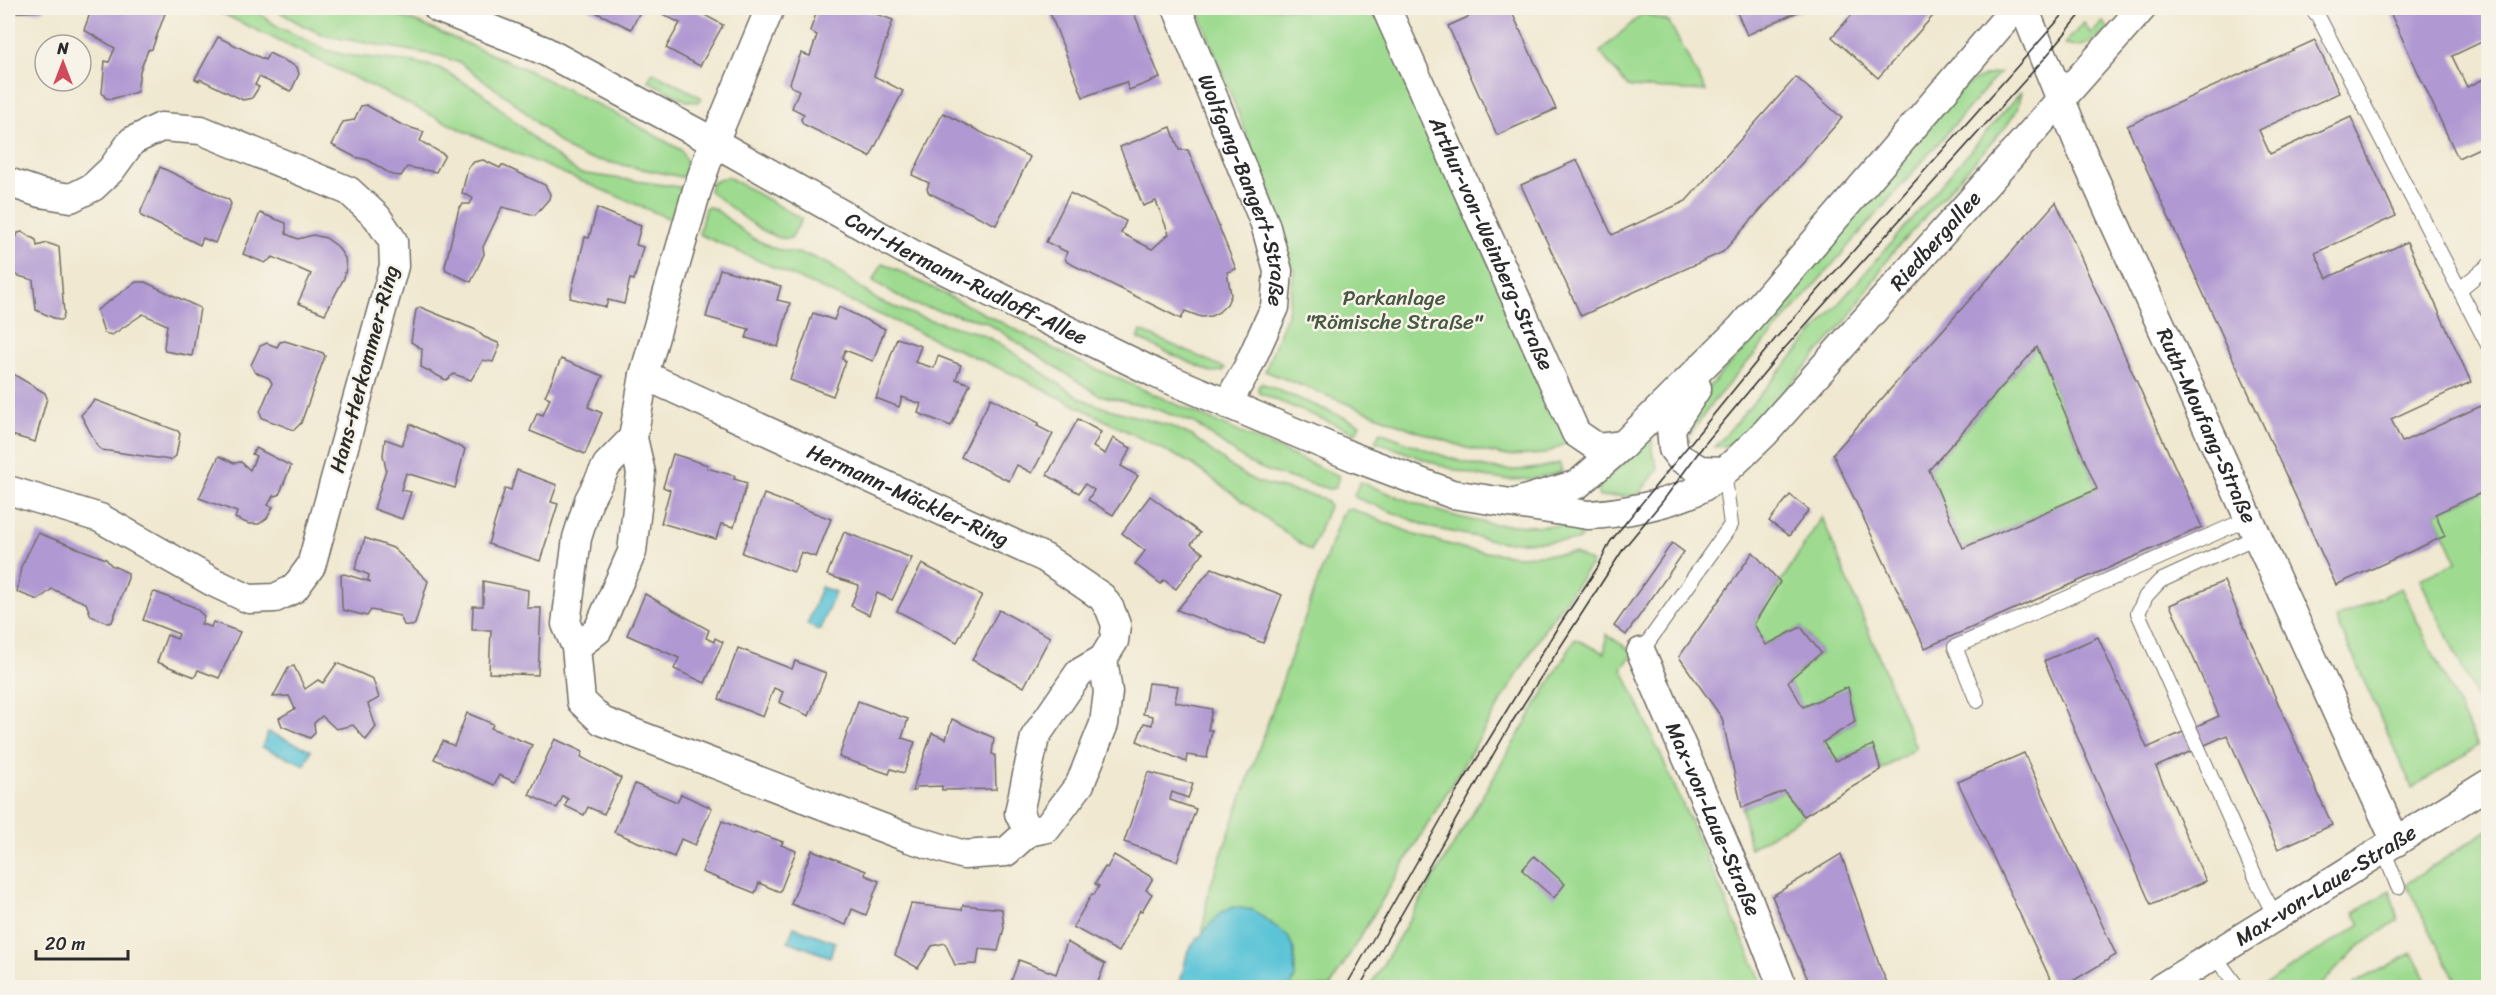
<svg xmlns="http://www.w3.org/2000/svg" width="2496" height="995" font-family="Sriracha,sans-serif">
<rect width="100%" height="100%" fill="#f7f3e8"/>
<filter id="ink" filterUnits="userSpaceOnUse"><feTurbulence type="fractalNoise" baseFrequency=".0167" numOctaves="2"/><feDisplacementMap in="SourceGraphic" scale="12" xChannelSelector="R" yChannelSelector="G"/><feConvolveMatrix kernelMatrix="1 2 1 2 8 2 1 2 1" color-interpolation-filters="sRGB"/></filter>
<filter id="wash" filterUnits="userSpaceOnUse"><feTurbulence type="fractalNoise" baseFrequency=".008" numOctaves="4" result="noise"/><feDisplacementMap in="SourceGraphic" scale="24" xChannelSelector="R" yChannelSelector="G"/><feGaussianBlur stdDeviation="1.35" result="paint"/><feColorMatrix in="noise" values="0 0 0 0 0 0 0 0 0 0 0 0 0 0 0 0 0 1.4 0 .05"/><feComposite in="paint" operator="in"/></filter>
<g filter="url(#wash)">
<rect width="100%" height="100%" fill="#f0e8d0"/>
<g fill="#9edb90" stroke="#64835e" stroke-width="1.5">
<path d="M 211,8 L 252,8 L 277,26 L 326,50 L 345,55 L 413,62 L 439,68 L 481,92 L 549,151 L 579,173 L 679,187 L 683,192 L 675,221 L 464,131 Z"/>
<path d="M 273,8 L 377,8 L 421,24 L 523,68 L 624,118 L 681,150 L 689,167 L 687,178 L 583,157 L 567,149 L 515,103 L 460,63 L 441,56 L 326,36 L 302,25 Z"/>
<path d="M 1197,8 L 1377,8 L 1568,442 L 1545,454 L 1508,456 L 1467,448 L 1411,429 L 1265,371 L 1288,312 L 1294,271 L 1279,217 Z"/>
<path d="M 1643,13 L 1669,22 L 1706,91 L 1628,87 L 1600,52 Z"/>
<path d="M 2103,22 L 2109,29 C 2096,40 2081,52 2064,44 L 2084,23 L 2091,34 Z"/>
<path d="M 653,72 L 702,98 L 698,102 L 687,101 L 648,81 Z"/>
<path d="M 2000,72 L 1712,403 L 1690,435 L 1686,421 L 1697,400 L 1785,303 L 1819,256 L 1963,87 L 1984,76 Z"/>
<path d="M 2021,92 L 2017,110 L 2007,125 L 1889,257 L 1850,316 L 1750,431 L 1731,445 L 1715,447 Z"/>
<path d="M 728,177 L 802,219 L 791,238 C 770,244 727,203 709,191 L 712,182 Z"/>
<path d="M 709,207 L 715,209 L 752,238 L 776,249 L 810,256 L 830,265 L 879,301 L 920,317 L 978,333 L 999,343 L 1080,398 L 1105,408 L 1170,426 L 1192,436 L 1237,471 L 1257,482 L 1322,498 L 1327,502 L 1329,506 L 1311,551 L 1192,464 L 1017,376 L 699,234 L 705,208 Z"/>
<path d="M 883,263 L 1076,360 L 1339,476 L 1335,488 L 1329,489 L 1273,473 L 1249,463 L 1194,423 L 1150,407 L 1099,395 L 986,322 L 912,304 L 873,281 Z"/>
<path d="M 1141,331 L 1225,368 L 1223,371 L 1211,372 L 1138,339 Z"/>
<path d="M 2037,347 L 2097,489 L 1963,548 L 1929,470 Z"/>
<path d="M 1261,383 L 1360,424 L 1356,433 L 1259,393 L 1258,388 Z"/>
<path d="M 1652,431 L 1652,452 L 1658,469 L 1638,495 L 1599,497 L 1598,492 L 1594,487 L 1621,466 Z"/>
<path d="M 1380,432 C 1438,453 1497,484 1559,463 L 1562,471 C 1500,496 1434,462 1375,441 Z"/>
<path d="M 1360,482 C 1401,498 1443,516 1487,523 C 1518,527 1548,526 1579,525 L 1581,538 L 1577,541 L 1502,542 L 1432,528 L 1356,498 L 1354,495 Z"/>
<path d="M 2488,490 L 2488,722 L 2420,579 L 2457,562 L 2435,514 Z"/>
<path d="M 1346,509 L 1352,509 L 1419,536 L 1469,550 L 1518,556 L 1575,553 L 1592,563 L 1546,627 L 1330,987 L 1290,987 C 1298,971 1294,953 1288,936 L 1203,931 L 1208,893 L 1341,515 Z"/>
<path d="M 1822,517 L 1916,748 L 1881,770 L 1873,745 L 1835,761 L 1823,742 L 1855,722 L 1848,688 L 1803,707 L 1788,681 L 1821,653 L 1801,627 L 1766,645 L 1754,624 Z"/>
<path d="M 2401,588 L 2478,746 L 2412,788 L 2336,618 Z"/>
<path d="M 1606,634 L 1634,653 L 1622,668 L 1764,987 L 1369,988 L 1575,639 L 1605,653 Z"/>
<path d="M 1784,791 L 1804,816 L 1750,848 L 1742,808 Z"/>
<path d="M 2488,830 L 2488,987 L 2459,987 L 2406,884 Z"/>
<path d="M 2390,890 L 2398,920 L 2357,948 L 2319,987 L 2261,987 L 2361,924 L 2354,913 Z"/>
<path d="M 2412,953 L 2429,987 L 2354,987 L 2354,983 Z"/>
</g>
<g fill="#5bc4d7" stroke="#437881" stroke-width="1.5">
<path d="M 821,587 L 835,592 L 820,630 L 807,625 Z"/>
<path d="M 268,732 L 311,750 L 305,765 L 262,747 Z"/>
<path d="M 1233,907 L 1253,910 L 1288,936 L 1294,950 L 1295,978 L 1290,987 L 1179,987 L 1188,950 L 1220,913 Z"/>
<path d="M 794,927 L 835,942 L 830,957 L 788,941 Z"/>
</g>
<g id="blocks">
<g fill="#b098d2" fill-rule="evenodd">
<path d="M 8,8 L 45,8 L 42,11 L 8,13 Z"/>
<path d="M 92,8 L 167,8 L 152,49 L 148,50 L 140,71 L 137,92 L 111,99 L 106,98 L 102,93 L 105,61 L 109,62 L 115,48 L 84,30 Z"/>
<path d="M 587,8 L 642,8 L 631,29 Z"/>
<path d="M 651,8 L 692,8 L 723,25 L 700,66 L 666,48 L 680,23 Z"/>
<path d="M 818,8 L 859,8 L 893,20 L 874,76 L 903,91 L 870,157 L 803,124 L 801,119 L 804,114 L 792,108 L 799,90 L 792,87 L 790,83 L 801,53 L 810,56 L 817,35 L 810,31 Z"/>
<path d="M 1048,8 L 1132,8 L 1160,78 L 1129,90 L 1126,82 L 1083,97 Z"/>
<path d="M 1488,8 L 1510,8 L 1556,109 L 1497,135 L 1448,26 Z"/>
<path d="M 1735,8 L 1803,8 L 1804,9 L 1747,35 Z"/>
<path d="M 1858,8 L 1940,8 L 1878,78 L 1832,37 Z"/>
<path d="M 2388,8 L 2488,8 L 2488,39 L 2452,56 L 2467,87 L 2488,77 L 2488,144 L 2458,158 Z"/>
<path d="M 218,37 L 265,60 L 269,53 L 297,67 L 299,74 L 292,89 L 290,91 L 259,77 L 255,85 L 259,87 L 252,98 L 243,100 L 200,79 L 199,81 L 195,79 Z"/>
<path d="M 2315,40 L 2339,93 L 2259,130 L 2270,154 L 2351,117 L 2372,164 L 2396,216 L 2315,253 L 2327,278 L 2407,242 L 2471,382 L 2391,419 L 2402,442 L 2481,406 L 2488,422 L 2488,490 L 2435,514 L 2445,536 L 2336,585 L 2127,126 Z"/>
<path d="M 1796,77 L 1842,118 L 1723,252 L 1581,316 L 1521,185 L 1577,160 L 1612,235 L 1686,201 Z"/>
<path d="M 366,105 L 402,125 L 424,132 L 420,141 L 445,155 L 436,172 L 407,167 L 401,176 L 392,175 L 368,160 L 355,157 L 332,145 L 343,122 L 354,120 L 361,106 Z"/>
<path d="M 943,113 L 1030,157 L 996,225 L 929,193 L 927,189 L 929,183 L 912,175 Z"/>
<path d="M 1171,127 L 1179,150 L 1188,150 L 1236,269 L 1227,272 L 1231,295 L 1227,304 L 1219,312 L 1211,316 L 1201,317 L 1185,311 L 1181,319 L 1067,262 L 1065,258 L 1067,252 L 1046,242 L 1070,193 L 1126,221 L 1121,233 L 1152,249 L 1169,234 L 1156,201 L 1143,206 L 1120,147 Z"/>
<path d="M 483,160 L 500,168 L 502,165 L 545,185 L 550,194 L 549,199 L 535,215 L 502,207 L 483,247 L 484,254 L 471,282 L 446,270 L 445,266 L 459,208 L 463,204 L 470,204 L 473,198 L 462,193 L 468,168 L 474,162 Z"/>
<path d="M 160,167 L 229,200 L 231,204 L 215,243 L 203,238 L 200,245 L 141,216 L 141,211 Z"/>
<path d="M 2056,202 L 2202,527 L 1925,648 L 1833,454 ZM 2037,347 L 2097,489 L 1963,548 L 1929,470 Z"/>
<path d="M 597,208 L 641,226 L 636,245 L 643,247 L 634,280 L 630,279 L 624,304 L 608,300 L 606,307 L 570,298 L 585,237 L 589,238 Z"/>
<path d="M 260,213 L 286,223 L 286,234 L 298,239 L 313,235 L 326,238 L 337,246 L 345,258 L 346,268 L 344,278 L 325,314 L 298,303 L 311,274 L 273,257 L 265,263 L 243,254 Z"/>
<path d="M 22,232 L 36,240 L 37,246 L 47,243 L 59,247 L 64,314 L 62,320 L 58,320 L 36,310 L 33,280 L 8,273 L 8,236 L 16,238 L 18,233 Z"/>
<path d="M 720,269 L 781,286 L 777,300 L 790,303 L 778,347 L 746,338 L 749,329 L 706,317 Z"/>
<path d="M 136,282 L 145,282 L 200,308 L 192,356 L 165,351 L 164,347 L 167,325 L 143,314 L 112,335 L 104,333 L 97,310 Z"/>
<path d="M 420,307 L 476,330 L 484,337 L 498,343 L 500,345 L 493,362 L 483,360 L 471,380 L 454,374 L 446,380 L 421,367 L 422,349 L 411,342 L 416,310 Z"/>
<path d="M 839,307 L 885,329 L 873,361 L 845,350 L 842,359 L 846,361 L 833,396 L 790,380 L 813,313 L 834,320 Z"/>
<path d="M 897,338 L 921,346 L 915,362 L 934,368 L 938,356 L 961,365 L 956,379 L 970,384 L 951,426 L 918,413 L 921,404 L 902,397 L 899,407 L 876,398 Z"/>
<path d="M 285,341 L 323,353 L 325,356 L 301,423 L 294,430 L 262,418 L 260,412 L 272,383 L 269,378 L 255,372 L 251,365 L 260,346 L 267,343 L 277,347 L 280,342 Z"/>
<path d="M 561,359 L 603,376 L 588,407 L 602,413 L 585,454 L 530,431 L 537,413 L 543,415 L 550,398 L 545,396 Z"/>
<path d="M 8,371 L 45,393 L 47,398 L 35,442 L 8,434 L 11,411 L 8,409 Z"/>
<path d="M 991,398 L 1039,423 L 1037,426 L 1053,434 L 1032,473 L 1017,465 L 1009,481 L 961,457 Z"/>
<path d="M 95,400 L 178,431 L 180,434 L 176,456 L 170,460 L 102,450 L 98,447 L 81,415 Z"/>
<path d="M 1078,419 L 1101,432 L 1093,447 L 1105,454 L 1113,438 L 1131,448 L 1121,466 L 1138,476 L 1113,515 L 1088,500 L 1094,490 L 1085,484 L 1079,493 L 1047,475 Z"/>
<path d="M 410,424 L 465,449 L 455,488 L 406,473 L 401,490 L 411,492 L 402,519 L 374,509 L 386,469 L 383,455 L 385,439 L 402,445 Z"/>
<path d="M 256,448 L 291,466 L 279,495 L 273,496 L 268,505 L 273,507 L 267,518 L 259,524 L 249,524 L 235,518 L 237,512 L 199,498 L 219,456 L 234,463 L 241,462 L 250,470 L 256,456 L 252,454 Z"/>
<path d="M 673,454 L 708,465 L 707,468 L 735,476 L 734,479 L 747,483 L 734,527 L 721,524 L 716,539 L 661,523 L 670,490 L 663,487 Z"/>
<path d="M 517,470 L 557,485 L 551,502 L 558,504 L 540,561 L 488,544 L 505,488 L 511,490 Z"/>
<path d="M 764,494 L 831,519 L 816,557 L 801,552 L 794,572 L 742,553 Z"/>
<path d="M 1790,495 L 1809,510 L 1789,536 L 1769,521 Z"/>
<path d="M 1150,496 L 1200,533 L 1191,544 L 1203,553 L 1176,589 L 1164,580 L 1161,584 L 1135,564 L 1145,551 L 1122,533 Z"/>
<path d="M 844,532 L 912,558 L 892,600 L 877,593 L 869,615 L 851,606 L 859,585 L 827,575 Z"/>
<path d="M 38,533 L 106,559 L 111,565 L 128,573 L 128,578 L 112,622 L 108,623 L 91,616 L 86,603 L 52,589 L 38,600 L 17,592 L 21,567 Z"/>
<path d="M 365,538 L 393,548 L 428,581 L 415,624 L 412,626 L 404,625 L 400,616 L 371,610 L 367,616 L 343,610 L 342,607 L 341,575 L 344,574 L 371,582 L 368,580 L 369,575 L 355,569 Z"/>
<path d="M 1672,543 L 1684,552 L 1626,635 L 1614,626 Z"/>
<path d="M 1753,552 L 1780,582 L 1754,624 L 1766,645 L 1801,627 L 1821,653 L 1788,681 L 1803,707 L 1848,687 L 1855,722 L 1823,742 L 1835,761 L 1873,745 L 1881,770 L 1804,816 L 1784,791 L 1742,808 L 1722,718 L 1679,657 Z"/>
<path d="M 922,564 L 982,595 L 957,642 L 897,611 Z"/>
<path d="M 1212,568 L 1282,595 L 1263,643 L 1177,610 Z"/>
<path d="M 483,581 L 528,590 L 527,608 L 541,608 L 538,675 L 489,673 L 491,630 L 472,630 L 473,606 L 483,606 Z"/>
<path d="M 2224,581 L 2332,825 L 2278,849 L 2227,735 L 2156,767 L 2206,881 L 2151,905 L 2044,661 L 2098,637 L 2147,748 L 2219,716 L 2170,605 Z"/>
<path d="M 155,592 L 194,607 L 204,616 L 201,624 L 211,627 L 213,622 L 240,632 L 219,678 L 198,670 L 195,677 L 157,662 L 167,635 L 177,639 L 179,634 L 143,620 L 153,593 Z"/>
<path d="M 645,594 L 709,630 L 706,638 L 714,642 L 715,638 L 723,642 L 705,683 L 674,669 L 679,658 L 627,635 Z"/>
<path d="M 999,610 L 1050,637 L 1024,687 L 972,660 Z"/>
<path d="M 738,648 L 792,669 L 795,661 L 826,673 L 809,716 L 779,702 L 783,692 L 774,688 L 763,717 L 719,699 Z"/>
<path d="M 337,663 L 373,679 L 379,698 L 368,704 L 376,727 L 366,740 L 353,725 L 336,729 L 322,716 L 314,723 L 315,733 L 310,738 L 282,726 L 279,718 L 295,709 L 289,696 L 273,697 L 289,667 L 294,666 L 305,689 L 318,680 L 323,683 Z"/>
<path d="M 1148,683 L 1178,686 L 1175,702 L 1212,709 L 1208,730 L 1212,730 L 1207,758 L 1187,755 L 1186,762 L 1137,741 L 1144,723 L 1152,725 L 1153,716 L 1143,714 Z"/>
<path d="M 858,701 L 908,719 L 902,738 L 915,742 L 904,773 L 891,769 L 889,774 L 839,757 Z"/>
<path d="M 467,713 L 493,724 L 491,728 L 532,745 L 515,782 L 499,775 L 494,785 L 434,759 L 443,741 L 454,746 Z"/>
<path d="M 952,719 L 994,738 L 992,754 L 995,755 L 996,789 L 942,790 L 942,786 L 917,787 L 915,791 L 912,791 L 932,733 L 946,739 Z"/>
<path d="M 555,739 L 583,752 L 581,757 L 621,778 L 604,814 L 588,807 L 584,815 L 565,806 L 568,799 L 563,796 L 557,808 L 529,795 Z"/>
<path d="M 2024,753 L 2116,955 L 2063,987 L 2054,987 L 1958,782 Z"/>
<path d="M 1148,772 L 1193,784 L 1188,798 L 1172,792 L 1170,800 L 1196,809 L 1177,861 L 1124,842 Z"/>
<path d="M 635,784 L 677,802 L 681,794 L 712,808 L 695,845 L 681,839 L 674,857 L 614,832 Z"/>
<path d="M 722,821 L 754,834 L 755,832 L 783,842 L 781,845 L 796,851 L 780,892 L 759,883 L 755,893 L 702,872 Z"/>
<path d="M 812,850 L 866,871 L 865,875 L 879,881 L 866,915 L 852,909 L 846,925 L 791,904 Z"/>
<path d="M 1841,854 L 1880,967 L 1889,987 L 1811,987 L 1772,896 Z"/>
<path d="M 1114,855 L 1153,878 L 1146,890 L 1152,894 L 1142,911 L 1140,910 L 1119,952 L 1073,927 L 1092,894 L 1094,895 L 1099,886 L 1095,884 L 1105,867 L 1107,868 Z"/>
<path d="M 1534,856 L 1565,884 L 1554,898 L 1522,870 Z"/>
<path d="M 911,904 L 962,910 L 963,905 L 1002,909 L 1004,928 L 998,951 L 979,949 L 977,964 L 955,965 L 945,943 L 932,946 L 918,968 L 895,955 Z"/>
<path d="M 1067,942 L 1105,964 L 1096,987 L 1080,981 L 1094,987 L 1009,987 L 1019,960 L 1056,974 Z"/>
</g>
</g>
</g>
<g filter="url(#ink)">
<use href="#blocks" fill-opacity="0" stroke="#706d65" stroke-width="1.5"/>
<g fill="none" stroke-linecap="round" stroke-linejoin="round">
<defs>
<g id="lane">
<path d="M 2311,8 L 2318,16 L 2488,345"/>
<path d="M 2460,289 L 2488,266"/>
<path d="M 2258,536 L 2160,581 L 2146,596 L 2138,613 L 2261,889 L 2275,916"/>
<path d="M 1641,652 L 1731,525 L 1724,471"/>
<path d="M 1977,701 L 1955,647 L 2250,518"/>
<path d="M 2383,849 L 2398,887"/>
<path d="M 2214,955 L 2238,988"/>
</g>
<g id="street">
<path id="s1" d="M 438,8 L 545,51 L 714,142 L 914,255 L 1157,374 L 1356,458 L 1452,494 L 1588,515 C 1618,514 1675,503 1701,488 C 1725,474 1745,452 1765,433 L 2142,8"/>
<path id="s2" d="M 1177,8 L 1265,224 L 1278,271 L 1275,307 L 1247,369 L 1227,404"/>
<path id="s3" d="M 1386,8 L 1576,433 L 1598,448 L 1623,445"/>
<path id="s4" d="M 2024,8 L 2080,147 L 2396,842"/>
<path d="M 8,182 L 40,193 L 71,198 L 93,187 L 111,170 L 132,141 L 161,127 L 201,130 L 349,191 L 377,217 L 393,241 L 394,266 L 311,566 L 294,589 L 275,598 L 249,599 L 213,582 L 100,518 L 8,490"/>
<path id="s5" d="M 644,375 L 1045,558 L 1102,597 L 1110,609 L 1116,625 L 1114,641 L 1103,659 L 1079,673 L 1035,737 L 1019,813 L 1028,832"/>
<path d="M 1697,388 L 1671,428 L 1673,449 L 1680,458 L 1700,470 L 1724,471"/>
<path d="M 633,438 L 607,465 L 589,500 L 577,538 L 566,624 L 576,647 L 581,701 L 602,721 L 909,838 L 964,855 L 1006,852 L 1028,832 L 1047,828 L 1080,784 L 1104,724 L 1108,692 L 1103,659"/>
<path d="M 1521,501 L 1578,484 L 1623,445 L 1740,329 L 2015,8"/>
<path d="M 576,647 L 598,630 L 632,552 L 641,473 L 633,438 L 644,375 L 697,190 L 714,142 L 770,8"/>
<path id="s6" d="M 1641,652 L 1749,901 L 1783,988"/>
<path id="s7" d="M 2161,988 L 2488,784"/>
</g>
</defs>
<use href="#lane" stroke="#706d65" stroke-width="16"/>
<use href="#street" stroke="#706d65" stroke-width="31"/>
<use href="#lane" stroke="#fff" stroke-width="14"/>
<use href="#street" stroke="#fff" stroke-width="28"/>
<g stroke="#2b2b2b" stroke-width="1.5">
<path d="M 1345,988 L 1456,793 L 1556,630 L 1598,567 L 1610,542 L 1775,339 L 2069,8"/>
<path d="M 1359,988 L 1512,722 L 1624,548 L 1662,502 L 1704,445 L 1783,350 L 2044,59 L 2086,8"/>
</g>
</g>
</g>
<g text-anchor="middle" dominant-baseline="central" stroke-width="5" stroke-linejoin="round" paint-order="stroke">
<g font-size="21" fill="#2b2b2b" stroke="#f7f3e8">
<text stroke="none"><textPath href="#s2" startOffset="195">Wolfgang-Bangert-Straße</textPath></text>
<text stroke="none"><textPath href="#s1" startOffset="1722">Riedbergallee</textPath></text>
<text stroke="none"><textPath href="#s3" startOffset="258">Arthur-von-Weinberg-Straße</textPath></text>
<text stroke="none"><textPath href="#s1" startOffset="594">Carl-Hermann-Rudloff-Allee</textPath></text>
<text transform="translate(364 369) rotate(-75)">Hans-Herkommer-Ring</text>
<text stroke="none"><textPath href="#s4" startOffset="456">Ruth-Moufang-Straße</textPath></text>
<text stroke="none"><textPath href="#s5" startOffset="290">Hermann-Mäckler-Ring</textPath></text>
<text stroke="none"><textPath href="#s6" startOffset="182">Max-von-Laue-Straße</textPath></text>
<text stroke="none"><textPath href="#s7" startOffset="194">Max-von-Laue-Straße</textPath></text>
</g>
<g font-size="21" fill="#485744" stroke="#f7f3e8">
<text x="1394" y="298">Parkanlage<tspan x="1394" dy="24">"Römische Straße"</tspan></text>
</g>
</g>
<rect width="2496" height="995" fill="none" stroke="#f7f3e8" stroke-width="30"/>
<g transform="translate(63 63)"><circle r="28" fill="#f7f3e8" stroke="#a5a39c" stroke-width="1.5"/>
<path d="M0-4.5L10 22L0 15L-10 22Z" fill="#d1495b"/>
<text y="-9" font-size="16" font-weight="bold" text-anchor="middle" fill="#2b2b2b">N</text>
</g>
<path d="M36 950v9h92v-9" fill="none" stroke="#2b2b2b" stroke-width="3"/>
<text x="45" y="950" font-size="18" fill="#2b2b2b" stroke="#f7f3e8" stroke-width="4.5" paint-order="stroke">20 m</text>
</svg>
